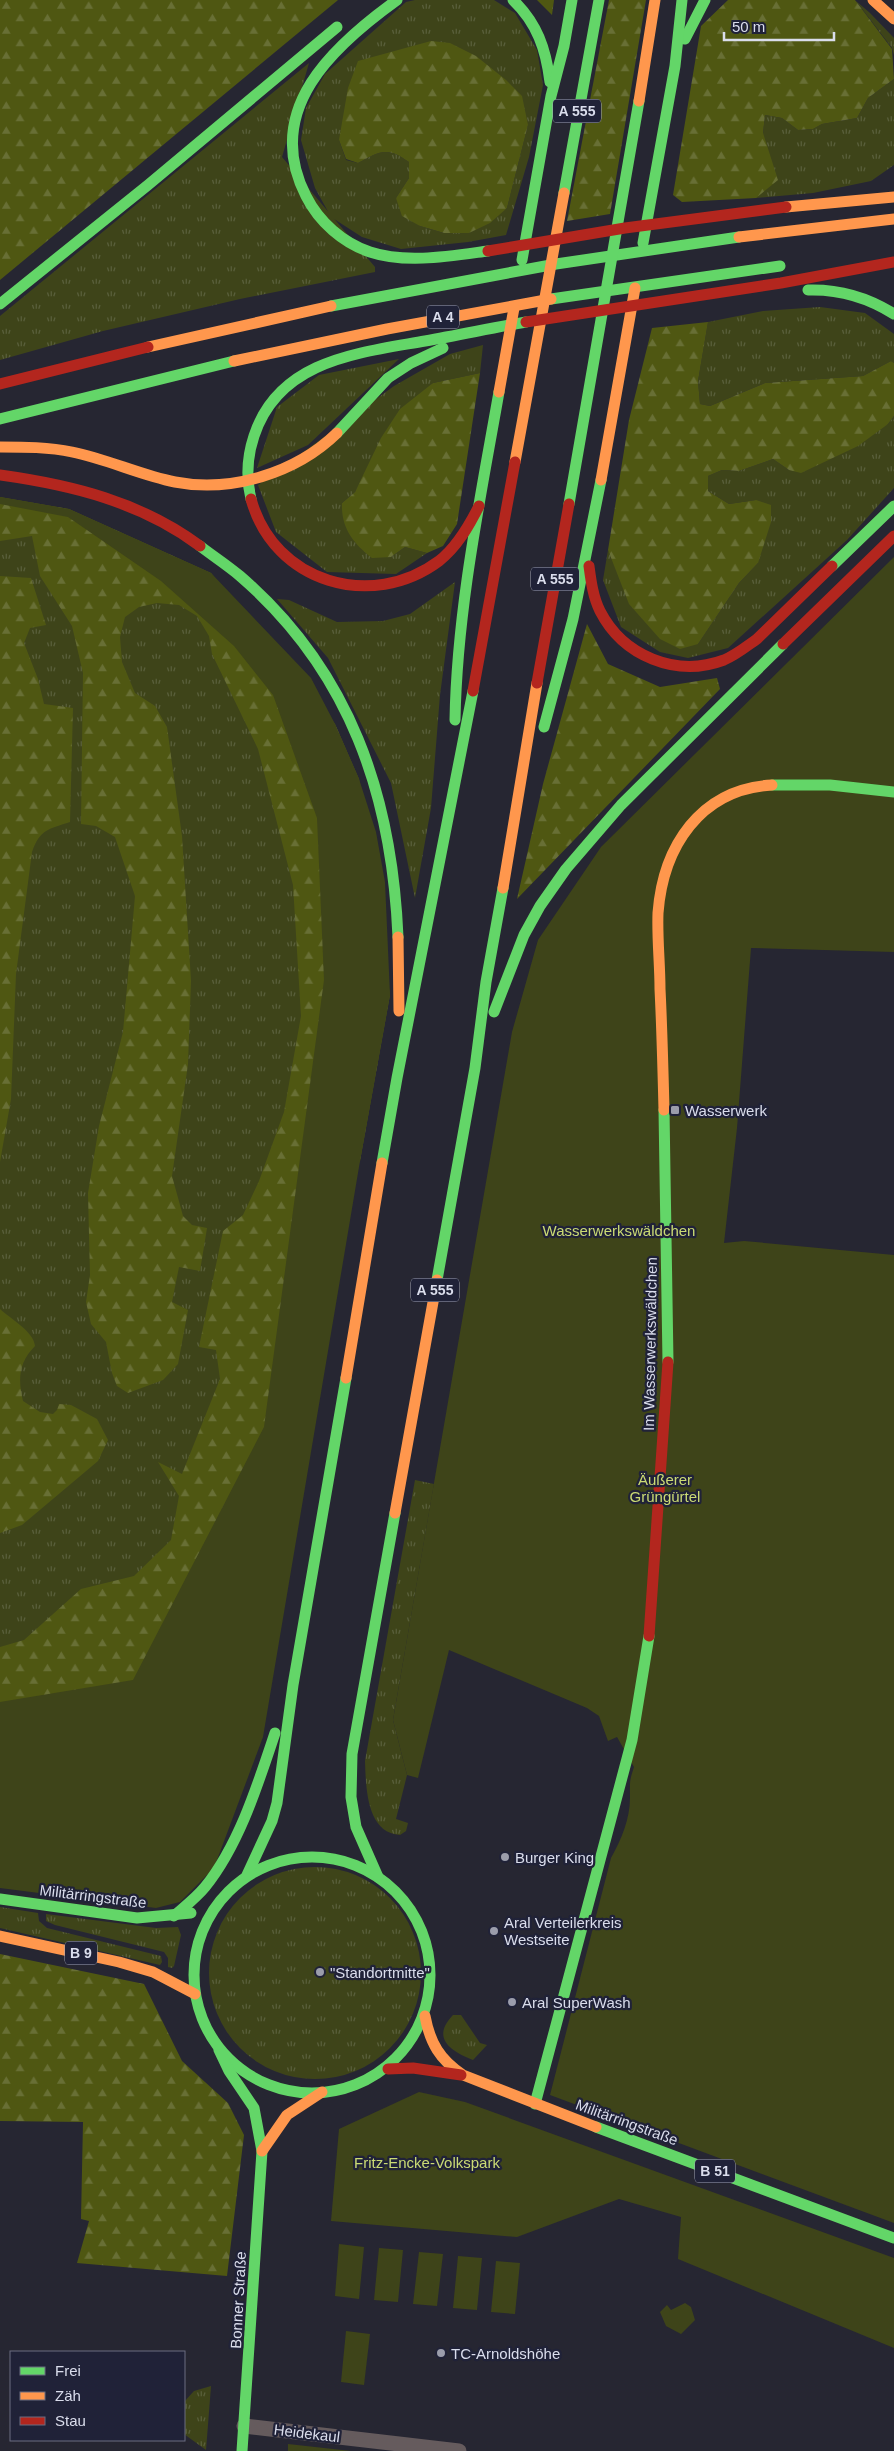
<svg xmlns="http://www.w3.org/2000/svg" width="894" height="2451" font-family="Helvetica,sans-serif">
<defs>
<pattern id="grass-tufts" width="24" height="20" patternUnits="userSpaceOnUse" patternTransform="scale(1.25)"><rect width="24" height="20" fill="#3e4419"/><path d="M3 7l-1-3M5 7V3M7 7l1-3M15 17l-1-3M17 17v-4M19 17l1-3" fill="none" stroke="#595f3b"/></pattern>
<pattern id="forest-firs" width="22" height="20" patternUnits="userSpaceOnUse" patternTransform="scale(1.25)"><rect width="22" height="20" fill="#4f5712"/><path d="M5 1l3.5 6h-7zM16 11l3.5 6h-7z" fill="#686f35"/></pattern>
</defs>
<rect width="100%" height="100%" fill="#262632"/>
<g fill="url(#grass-tufts)" fill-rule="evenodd">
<path d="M 415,0 L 494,0 L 515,13 L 537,50 L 543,85 L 529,157 L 506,235 L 468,242 L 401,249 L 362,237 L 331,217 L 315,188 L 301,140 L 306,108 L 325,74 L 406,2 ZM 528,125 L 507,208 L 469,233 L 444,233 L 420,226 L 396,198 L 409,178 L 409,162 C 387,146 380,151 358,163 L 346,160 L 339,140 Z"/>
<path d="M 856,1 L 870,13 L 894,38 L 894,55 L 892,48 Z"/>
<path d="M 309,63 L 282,157 L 375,267 L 375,272 L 240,299 L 103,331 L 0,360 L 0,316 Z"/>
<path d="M 894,79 L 894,165 L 871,181 L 813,193 L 756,198 L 765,115 L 782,118 L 798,130 L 813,129 L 822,124 L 857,118 L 868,98 Z"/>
<path d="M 820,307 L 865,313 L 894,334 L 894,363 L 891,361 L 863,376 L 765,383 L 710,406 L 700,404 L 698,381 L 708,322 L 763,311 Z"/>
<path d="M 483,345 L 480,373 L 433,383 L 364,475 L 355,492 L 342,503 L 391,557 L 405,547 L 427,553 L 396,574 L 327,572 L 276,532 L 258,485 L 394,386 L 450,354 Z"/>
<path d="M 399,359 L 308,445 L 257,468 L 277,407 L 319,375 Z"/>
<path d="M 894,416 L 894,488 L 847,540 L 728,648 L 688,658 L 660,652 L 621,627 L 603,580 L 608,550 L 618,572 L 698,644 L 739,583 L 758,563 L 756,500 L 729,504 L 708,491 L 708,476 L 722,470 L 739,471 L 773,459 L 789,470 L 888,424 Z"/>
<path d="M 0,504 L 161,581 L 234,646 L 323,928 L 264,1427 L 133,1680 L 0,1702 Z"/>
<path d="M 455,582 L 440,695 L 431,808 L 415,898 L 391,783 L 328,658 L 277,599 L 289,600 L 337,622 L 383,621 L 410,614 Z"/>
<path d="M 415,1480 L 434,1484 L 393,1720 L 407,1775 L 396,1819 L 408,1823 L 406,1831 L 400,1835 C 366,1833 366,1786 365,1761 Z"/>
<circle cx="315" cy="1973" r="106"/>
<path d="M 0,1907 L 38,1913 L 39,1921 L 47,1928 L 161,1956 L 162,1962 L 160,1965 L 0,1928 Z"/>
<path d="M 46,1914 L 156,1928 L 178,1927 L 181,1935 L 174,1966 L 172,1968 L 168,1967 L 168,1958 L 164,1952 L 55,1925 L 46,1921 Z"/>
<path d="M 453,2015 L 461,2015 L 480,2043 L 487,2045 L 473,2060 C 450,2051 431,2038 453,2015 Z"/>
<path d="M 211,2386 L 206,2450 L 184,2434 L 184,2402 L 194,2391 Z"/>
</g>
<g fill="url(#forest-firs)">
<path d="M 0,0 L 338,0 L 0,280 Z"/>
<path d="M 537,0 L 554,0 L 552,15 Z"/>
<path d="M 609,0 L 646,0 L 610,214 L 567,221 Z"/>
<path d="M 728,0 L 855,0 L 892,49 L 894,79 L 868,98 L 857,118 L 822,124 L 813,129 L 798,130 L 782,118 L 765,115 L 763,133 L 778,180 L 756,198 L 682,202 L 673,195 L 701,26 Z"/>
<path d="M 431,41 L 450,43 L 476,56 L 506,80 L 522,96 L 528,125 L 507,208 L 490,223 L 469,233 L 444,233 L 420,226 L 402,216 L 396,198 L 409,178 L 409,162 C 387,146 380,151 358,163 L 346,159 L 339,140 L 348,88 L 358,61 Z"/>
<path d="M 708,322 L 698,381 L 700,404 L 710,406 L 765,383 L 863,376 L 891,361 L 894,363 L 894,416 L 888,424 L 858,446 L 801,473 L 789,470 L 773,459 L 739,471 L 722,470 L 708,476 L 708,491 L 729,504 L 756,500 L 771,505 L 771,522 L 758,563 L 739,583 L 698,644 L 680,649 L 660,639 L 629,604 L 608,550 L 629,420 L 652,328 Z"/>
<path d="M 480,373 L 457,524 L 443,546 L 427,553 L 405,547 L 391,557 L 372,558 C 353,543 341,528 342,503 L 355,492 L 381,438 L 400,409 L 433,383 Z"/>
<path d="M 0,497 L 69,509 L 211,573 L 335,724 L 359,779 L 390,995 L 360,1161 L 339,1197 L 222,1724 L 0,1749 L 0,1647 L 24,1640 L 81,1589 L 134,1576 L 171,1540 L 179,1496 L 158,1462 L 182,1474 L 220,1379 L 216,1350 L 199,1347 L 223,1231 L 243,1215 L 259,1181 L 284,1112 L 301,1016 L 293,885 L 258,749 L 212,654 L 209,636 L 197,616 L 179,605 L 157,603 L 139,607 L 125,617 L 120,637 L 122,662 L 135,693 L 155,706 L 167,727 L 182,836 L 191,981 L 188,1064 L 172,1176 L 183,1216 L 192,1225 L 207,1228 L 200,1271 L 179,1267 L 172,1302 L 188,1310 L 178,1364 L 163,1380 L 128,1393 L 117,1386 L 112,1373 L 106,1342 L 91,1324 L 86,1302 L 90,1275 L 88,1193 L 99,1126 L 123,1032 L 135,896 L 115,837 L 96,826 L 81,824 L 83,673 L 72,626 L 40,576 L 32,536 L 0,541 Z"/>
<path d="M 0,576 L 31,578 L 46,625 L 30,628 L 24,643 L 38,679 L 44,704 L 73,708 L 70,822 C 49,829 40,829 32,852 L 16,974 L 11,1099 L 0,1162 Z"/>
<path d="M 587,624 L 608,664 L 660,687 L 717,678 L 720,689 L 517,899 L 543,784 Z"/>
<path d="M 0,1309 C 11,1319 34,1332 35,1346 C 18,1363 18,1380 23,1401 L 40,1412 L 53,1414 L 57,1410 L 59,1404 L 71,1405 L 97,1419 L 108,1440 L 98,1461 L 22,1525 L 0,1533 Z"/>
<path d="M 0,1954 L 144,1984 L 182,2061 L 228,2103 L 244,2135 L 227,2276 L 77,2263 L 89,2221 L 81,2219 L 83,2122 L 0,2121 Z"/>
</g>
<g fill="#3e4419">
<path d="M 0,497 L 69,509 L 211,573 L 311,678 L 335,724 L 359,779 L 376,832 L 385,882 L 390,995 L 360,1161 L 263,1737 L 214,1868 L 180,1902 L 156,1908 L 0,1888 L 0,1702 L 133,1680 L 264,1427 L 324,980 L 317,818 L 273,695 L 234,646 L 161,581 L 68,517 L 0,504 Z"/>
<path d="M 894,557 L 894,952 L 751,948 L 737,1128 L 724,1243 L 744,1241 L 894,1255 L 894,2223 L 550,2095 L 611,1858 C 621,1840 630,1819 630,1798 C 630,1782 629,1782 634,1767 L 617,1737 L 608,1741 L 599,1716 L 587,1708 L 449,1650 L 418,1778 L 407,1775 L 393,1720 L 512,1032 L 538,940 L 601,847 Z"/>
<path d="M 419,2092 L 465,2102 L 894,2258 L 894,2348 L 678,2259 L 681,2217 L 619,2199 L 517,2237 L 331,2221 L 339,2129 Z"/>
<path d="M 339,2244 L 364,2247 L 359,2299 L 335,2296 Z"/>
<path d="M 379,2248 L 403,2250 L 398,2302 L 374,2300 Z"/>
<path d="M 419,2252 L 443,2254 L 437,2306 L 413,2304 Z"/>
<path d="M 458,2256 L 482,2258 L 477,2310 L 453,2308 Z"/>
<path d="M 496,2261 L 520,2263 L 515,2314 L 491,2312 Z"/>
<path d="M 685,2303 L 691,2307 L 695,2320 L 681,2334 L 666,2326 L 660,2312 L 667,2305 L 671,2310 Z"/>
<path d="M 346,2331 L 370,2334 L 364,2385 L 341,2382 Z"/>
<path d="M 288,2444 L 351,2451 L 288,2451 Z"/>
</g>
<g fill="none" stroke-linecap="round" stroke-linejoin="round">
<path stroke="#655b5d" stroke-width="15" d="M 244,2426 L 459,2451"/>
<g stroke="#63d668" stroke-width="11">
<path d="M 397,0 C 333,46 262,110 306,196 C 319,222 343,243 370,252 C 406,264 451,256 488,251"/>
<path d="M 513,0 C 537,23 546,49 550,82"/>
<path d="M 685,39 L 705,0"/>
<path d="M 564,193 L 599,0"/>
<path d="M 643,243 L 675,66 L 682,0"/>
<path d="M 522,260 L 551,96 L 564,46 L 572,0"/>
<path d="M 808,290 C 840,289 867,297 894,314"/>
<path d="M 551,299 L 780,266"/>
<path d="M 0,304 L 148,185 L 337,27"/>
<path d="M 331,306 L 556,264 L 739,237"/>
<path d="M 0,419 L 234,361"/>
<path d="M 337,433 L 388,378 L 411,363 L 443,348"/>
<path d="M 251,499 C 246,478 247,457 254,436 C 279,360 358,353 425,341 C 459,335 492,328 526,322"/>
<path d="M 569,504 L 639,101"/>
<path d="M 200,546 C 213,556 227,565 240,576 C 350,671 392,795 398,937"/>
<path d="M 832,566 L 894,506"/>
<path d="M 455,720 C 457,610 480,500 499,392"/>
<path d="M 544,727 L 573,619 L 601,480"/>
<path d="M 772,785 L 830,785 L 894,792"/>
<path d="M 494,1012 L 524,935 L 540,906 L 566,869 L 621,805 L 783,644"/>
<path d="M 664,1110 L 668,1362"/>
<path d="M 382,1163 L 397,1078 L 473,691"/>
<path d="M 437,1280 L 475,1068 L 486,982 L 503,888"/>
<circle cx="312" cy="1975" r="118"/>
<path d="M 247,1875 L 272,1821 L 277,1803 L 293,1685 L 346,1378"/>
<path d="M 378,1877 L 356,1827 L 351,1797 L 352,1754 L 395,1513"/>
<path d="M 0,1899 L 137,1918 L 191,1913"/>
<path d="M 174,1916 C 184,1907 196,1898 205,1887 C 239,1845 258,1784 275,1733"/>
<path d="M 219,2050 L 229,2071 L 254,2108 L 262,2151 L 242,2451"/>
<path d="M 535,2104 L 632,1740 L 649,1636"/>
<path d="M 596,2127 L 894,2238"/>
</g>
<g stroke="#ff974d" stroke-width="11">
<path d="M 873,0 L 894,19"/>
<path d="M 639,101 L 655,0"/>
<path d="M 786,207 L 894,197"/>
<path d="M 739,237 L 894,219"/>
<path d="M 148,347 L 331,306"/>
<path d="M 234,361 L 387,329 L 551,299"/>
<path d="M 499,392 L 514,308"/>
<path d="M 0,447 C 24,447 49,447 72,452 C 107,459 140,475 175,482 C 231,493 296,473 337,433"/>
<path d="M 515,462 L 564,193"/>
<path d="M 601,480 L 635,288"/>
<path d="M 503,888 L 537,683"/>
<path d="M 398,937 L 399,1011"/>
<path d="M 664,1110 C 663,1070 662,1029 660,989 C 660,964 657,938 658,913 C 663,847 700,789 772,785"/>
<path d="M 346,1378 L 382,1163"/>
<path d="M 395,1513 L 437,1280"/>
<path d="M 0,1936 L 119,1962 L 153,1972 L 195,1994"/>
<path d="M 425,2016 C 430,2043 440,2060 463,2075 L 596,2127"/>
<path d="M 262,2151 L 287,2115 L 322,2092"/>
</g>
<g stroke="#b3261e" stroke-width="11">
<path d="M 488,251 L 625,228 L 786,207"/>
<path d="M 526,322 L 781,283 L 894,262"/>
<path d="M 0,384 L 148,347"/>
<path d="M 0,475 C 72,485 141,502 200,546"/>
<path d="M 251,499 C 274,583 372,611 439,561 C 457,547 469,526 479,506"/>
<path d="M 589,566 C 591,581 593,597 600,611 C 623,656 676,678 724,660 C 736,655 747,646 757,639 L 832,566"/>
<path d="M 783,644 L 894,536"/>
<path d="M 537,683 L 569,504"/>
<path d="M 473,691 L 515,462"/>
<path d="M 649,1636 L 668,1362"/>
<path d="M 388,2069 L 413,2068 L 461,2075"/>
</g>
</g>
<g fill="#9b9dab" stroke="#202238" stroke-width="2">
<rect x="670" y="1105" width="10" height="10" rx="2.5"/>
<circle cx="505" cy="1857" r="5"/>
<circle cx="494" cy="1931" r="5"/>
<circle cx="320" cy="1972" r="5"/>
<circle cx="512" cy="2002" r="5"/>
<circle cx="441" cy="2353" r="5"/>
</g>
<g text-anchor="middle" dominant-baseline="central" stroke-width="4.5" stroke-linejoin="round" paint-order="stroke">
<g fill="#202238" stroke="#a2a5b6" stroke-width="1">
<rect x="553" y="99.5" width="48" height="23" rx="4"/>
<rect x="427" y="305.5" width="32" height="23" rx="4"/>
<rect x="531" y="567.5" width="48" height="23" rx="4"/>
<rect x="411" y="1278.5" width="48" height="23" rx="4"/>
<rect x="65" y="1941.5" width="32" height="23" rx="4"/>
<rect x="695" y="2159.5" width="40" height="23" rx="4"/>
</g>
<g font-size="14" font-weight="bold" fill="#daddec">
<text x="577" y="111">A 555</text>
<text x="443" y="317">A 4</text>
<text x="555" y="579">A 555</text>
<text x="435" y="1290">A 555</text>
<text x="81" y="1953">B 9</text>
<text x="715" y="2171">B 51</text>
</g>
<g font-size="15" fill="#daddec" stroke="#202238" text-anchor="start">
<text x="685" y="1110">Wasserwerk</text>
<text x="515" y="1857">Burger King</text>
<text x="504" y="1922">Aral Verteilerkreis<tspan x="504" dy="17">Westseite</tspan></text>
<text x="330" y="1972">"Standortmitte"</text>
<text x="522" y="2002">Aral SuperWash</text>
<text x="451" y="2353">TC-Arnoldshöhe</text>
</g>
<g font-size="15" fill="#cbdb74" stroke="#202238">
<text x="619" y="1230">Wasserwerkswäldchen</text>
<text x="665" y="1479">Äußerer<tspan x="665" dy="17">Grüngürtel</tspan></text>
<text x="427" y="2162">Fritz-Encke-Volkspark</text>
</g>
<g font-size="15" fill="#daddec" stroke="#202238">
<text transform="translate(650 1344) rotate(-89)">Im Wasserwerkswäldchen</text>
<text transform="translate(93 1896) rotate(7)">Militärringstraße</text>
<text transform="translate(627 2122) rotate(20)">Militärringstraße</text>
<text transform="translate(238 2300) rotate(-87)">Bonner Straße</text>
<text transform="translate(307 2433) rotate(7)">Heidekaul</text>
</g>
</g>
<rect x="10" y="2351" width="175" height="90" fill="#202238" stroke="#6a6d80"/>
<rect x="20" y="2367" width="25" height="8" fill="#63d668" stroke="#6a6d80"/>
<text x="55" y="2376" font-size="15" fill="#daddec">Frei</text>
<rect x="20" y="2392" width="25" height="8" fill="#ff974d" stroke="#6a6d80"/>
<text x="55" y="2401" font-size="15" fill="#daddec">Zäh</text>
<rect x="20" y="2417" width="25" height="8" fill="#b3261e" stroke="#6a6d80"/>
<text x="55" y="2426" font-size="15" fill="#daddec">Stau</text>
<path d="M724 32v8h110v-8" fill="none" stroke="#daddec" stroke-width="2.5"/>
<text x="732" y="32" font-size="15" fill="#daddec" stroke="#202238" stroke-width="4" paint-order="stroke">50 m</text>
</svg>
